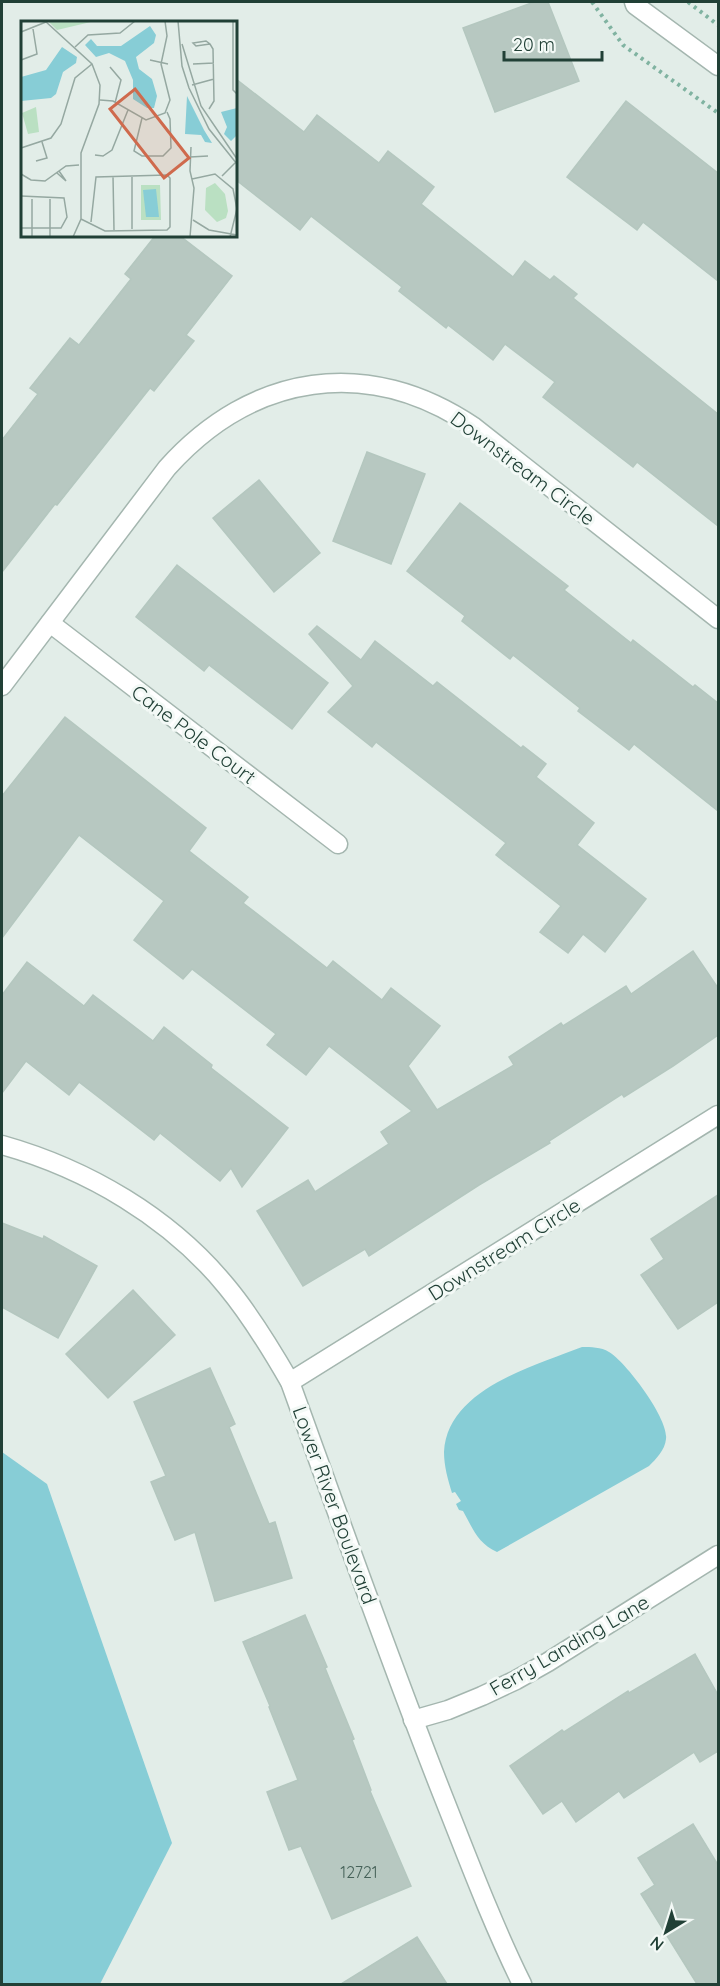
<svg xmlns="http://www.w3.org/2000/svg" width="720" height="1986" font-family="Quicksand,sans-serif">
<rect width="100%" height="100%" fill="#e2ede8"/>
<g fill="#87cdd6">
<path d="M 582,1347 C 591,1347 601,1347 609,1352 C 626,1362 669,1419 666,1439 C 665,1450 656,1459 649,1466 L 497,1552 C 478,1544 472,1527 463,1511 L 459,1510 L 456,1504 L 461,1501 L 455,1492 L 452,1493 C 448,1480 444,1466 444,1452 C 447,1389 534,1366 582,1347 Z"/>
<path d="M 2,1452 L 47,1484 L 172,1843 L 100,1984 L 2,1984 Z"/>
</g>
<g fill="#b7c8c1" stroke="#b4c7bf" stroke-width="1.5">
<path d="M 534,2 L 548,2 L 579,81 L 495,112 L 463,28 Z"/>
<path d="M 236,79 L 304,132 L 317,115 L 379,163 L 388,151 L 434,187 L 421,204 L 513,277 L 525,261 L 550,280 L 554,276 L 577,294 L 573,298 L 718,414 L 718,526 L 637,462 L 633,467 L 543,397 L 555,382 L 505,344 L 493,360 L 448,325 L 446,328 L 399,291 L 402,287 L 311,216 L 300,230 L 236,180 Z"/>
<path d="M 626,101 L 718,173 L 718,281 L 643,222 L 637,230 L 567,177 Z"/>
<path d="M 155,236 L 180,236 L 232,276 L 186,335 L 194,341 L 154,391 L 150,388 L 57,505 L 55,504 L 2,572 L 2,440 L 38,394 L 30,388 L 70,338 L 79,345 L 131,279 L 125,274 Z"/>
<path d="M 367,452 L 425,474 L 391,564 L 333,541 Z"/>
<path d="M 259,480 L 320,553 L 274,592 L 213,518 Z"/>
<path d="M 460,503 L 568,586 L 564,590 L 631,643 L 633,640 L 693,687 L 695,685 L 718,703 L 718,811 L 634,744 L 629,750 L 578,711 L 580,708 L 513,655 L 510,659 L 462,621 L 465,616 L 407,571 Z"/>
<path d="M 177,565 L 328,683 L 292,729 L 209,665 L 204,671 L 136,617 Z"/>
<path d="M 317,626 L 361,660 L 375,641 L 433,686 L 437,682 L 521,748 L 523,746 L 546,764 L 536,777 L 594,823 L 577,845 L 646,899 L 605,952 L 583,934 L 568,953 L 540,932 L 561,906 L 496,855 L 506,843 L 376,742 L 372,747 L 328,712 L 353,686 L 309,634 Z"/>
<path d="M 65,717 L 206,828 L 189,851 L 248,897 L 243,903 L 327,968 L 333,961 L 382,1000 L 391,988 L 440,1026 L 408,1066 L 437,1110 L 514,1065 L 509,1057 L 561,1023 L 563,1026 L 626,986 L 631,994 L 693,951 L 718,988 L 718,1035 L 673,1066 L 624,1097 L 622,1094 L 549,1141 L 550,1143 L 479,1185 L 369,1256 L 365,1249 L 303,1286 L 257,1211 L 308,1180 L 315,1192 L 389,1144 L 381,1132 L 412,1111 L 329,1046 L 306,1075 L 267,1045 L 276,1034 L 192,969 L 183,979 L 134,940 L 164,901 L 79,835 L 2,938 L 2,796 Z"/>
<path d="M 27,962 L 84,1006 L 93,995 L 153,1041 L 164,1027 L 212,1065 L 211,1068 L 288,1128 L 242,1187 L 231,1168 L 220,1181 L 160,1133 L 154,1140 L 79,1082 L 69,1095 L 26,1061 L 2,1093 L 2,995 Z"/>
<path d="M 718,1195 L 718,1302 L 678,1329 L 641,1275 L 664,1259 L 651,1239 Z"/>
<path d="M 2,1223 L 43,1239 L 44,1236 L 97,1266 L 58,1338 L 2,1307 Z"/>
<path d="M 133,1290 L 175,1335 L 108,1398 L 66,1354 Z"/>
<path d="M 210,1368 L 235,1424 L 229,1427 L 269,1524 L 275,1522 L 292,1578 L 215,1601 L 195,1532 L 175,1540 L 151,1482 L 166,1476 L 134,1402 Z"/>
<path d="M 305,1615 L 327,1667 L 325,1668 L 354,1739 L 352,1740 L 371,1790 L 370,1791 L 411,1886 L 332,1919 L 301,1846 L 289,1850 L 267,1792 L 298,1780 L 269,1707 L 270,1706 L 243,1642 Z"/>
<path d="M 695,1654 L 718,1695 L 718,1751 L 700,1762 L 694,1752 L 624,1798 L 619,1791 L 576,1822 L 562,1801 L 543,1814 L 510,1766 L 562,1730 L 564,1732 L 628,1691 L 629,1693 Z"/>
<path d="M 693,1824 L 718,1865 L 718,1984 L 697,1984 L 641,1894 L 655,1885 L 638,1858 Z"/>
<path d="M 417,1937 L 447,1984 L 341,1984 Z"/>
</g>
<g fill="none" stroke-linecap="round" stroke-linejoin="round">
<defs>
<g id="street">
<path d="M 634,2 L 635,5 L 718,66"/>
<path d="M 50,623 L 338,844"/>
<path d="M 2,686 L 167,468 C 252,373 368,355 474,427 L 718,619"/>
<path d="M 2,1145 C 87,1169 170,1217 227,1287 C 251,1316 271,1349 290,1382 C 340,1520 389,1659 443,1796 C 468,1859 492,1923 522,1984"/>
<path d="M 290,1382 L 718,1115"/>
<path d="M 413,1720 L 448,1710 L 482,1696 L 516,1680 L 548,1662 L 718,1555"/>
</g>
</defs>
<use href="#street" stroke="#a4b6af" stroke-width="21"/>
<g stroke="#80b3a1" stroke-width="4" stroke-dasharray="3 4.5" stroke-linecap="butt">
<path d="M 592,2 L 623,45 L 718,113"/>
<path d="M 688,2 L 718,25"/>
</g>
<use href="#street" stroke="#fff" stroke-width="18"/>
</g>
<g text-anchor="middle" dominant-baseline="central" stroke-width="6" stroke-linejoin="round" paint-order="stroke">
<g font-size="16" fill="#466259">
<text x="359" y="1872">12721</text>
</g>
<g font-size="20" fill="#214036" stroke="#f3f9f6">
<text transform="translate(523 468) rotate(37)">Downstream Circle</text>
<text transform="translate(194 734) rotate(37)">Cane Pole Court</text>
<text transform="translate(504 1249) rotate(-32)">Downstream Circle</text>
<text transform="translate(335 1505) rotate(70)">Lower River Boulevard</text>
<text transform="translate(569 1645) rotate(-30)">Ferry Landing Lane</text>
</g>
</g>
<g transform="translate(21 21)">
<rect width="216" height="216" fill="#e2ede8"/>
<path d="M 27,0 L 74,0 L 36,9 ZM 15,86 L 18,111 L 7,113 L 1,92 ZM 194,162 L 204,173 L 207,190 L 205,197 L 196,201 L 184,189 L 185,167 ZM 120,164 L 139,164 L 140,199 L 120,199 Z" fill="#bae0c2"/>
<path d="M 129,5 L 135,14 L 133,22 L 115,36 L 118,48 L 131,58 L 136,75 L 133,87 L 126,87 L 112,78 L 112,59 L 104,40 L 88,32 L 75,36 L 64,24 L 70,18 L 76,25 L 100,25 ZM 41,26 L 56,36 L 55,42 L 42,51 L 35,73 L 30,77 L 0,80 L 0,56 L 25,49 ZM 166,75 L 183,109 L 191,122 L 184,121 L 180,114 L 164,113 ZM 216,87 L 216,114 L 210,120 L 203,113 L 206,106 L 200,91 ZM 135,168 L 138,196 L 125,196 L 122,169 Z" fill="#87cdd6"/>
<path fill="none" stroke="#95a8a1" stroke-width="1.5" d="M 24,0 L 71,43 L 79,64 L 78,83 L 60,132 L 60,198 L 52,216M 157,0 L 161,45 L 168,67 L 188,108 L 216,143M 212,0 L 212,69 L 216,73M 0,11 L 25,1M 161,23 L 180,85 L 216,138M 54,26 L 67,14 L 99,12 L 114,0M 0,39 L 16,33 L 12,8M 129,39 L 147,43M 172,43 L 193,42M 89,46 L 100,59 L 94,82M 171,64 L 193,58M 79,79 L 92,80 L 125,99 L 144,92 L 149,79 L 140,43 L 146,15 L 144,0M 188,88 L 193,80 L 192,28 L 189,23 L 185,20 L 172,22 L 175,25 L 189,23M 121,97 L 113,130 L 121,135 L 142,135 L 150,127 L 149,98 L 146,91M 0,127 L 30,117 L 40,103 L 54,57 L 71,43M 74,134 L 82,135 L 91,129 L 107,89M 169,136 L 187,135M 15,140 L 26,137 L 21,121M 36,152 L 45,160 L 38,150M 0,153 L 10,159 L 24,160 L 45,145 L 58,144M 92,155 L 93,209M 201,155 L 216,140M 111,156 L 111,208M 171,158 L 194,153 L 212,168 L 216,188 L 209,216M 0,175 L 43,177 L 46,196 L 40,207 L 0,207M 29,178 L 29,216M 60,198 L 84,210 L 146,209 L 149,206 L 149,157 L 146,154 L 75,156 L 70,201M 172,199 L 188,209 L 216,214M 11,216 L 11,178M 169,216 L 173,167 L 169,150 L 170,126"/>
<path fill="#cf6a4d" fill-opacity="0.15" stroke="#cf6a4d" stroke-width="3" d="M 114,68 L 168,137 L 143,157 L 89,88 Z"/>
<rect width="216" height="216" fill="none" stroke="#214036" stroke-width="3"/>
</g>
<rect width="720" height="1986" fill="none" stroke="#214036" stroke-width="6"/>
<g transform="translate(666 1932) rotate(218)" stroke="#f3f9f6" stroke-width="4.5" paint-order="stroke">
<path d="M0-4.5L10 22L0 15L-10 22Z" fill="#214036"/>
<text y="-9" font-size="16" font-weight="bold" text-anchor="middle" fill="#214036">N</text>
</g>
<path d="M504 51v9h98v-9" fill="none" stroke="#214036" stroke-width="3"/>
<text x="513" y="51" font-size="18" fill="#214036" stroke="#f3f9f6" stroke-width="4.5" paint-order="stroke">20 m</text>
</svg>
